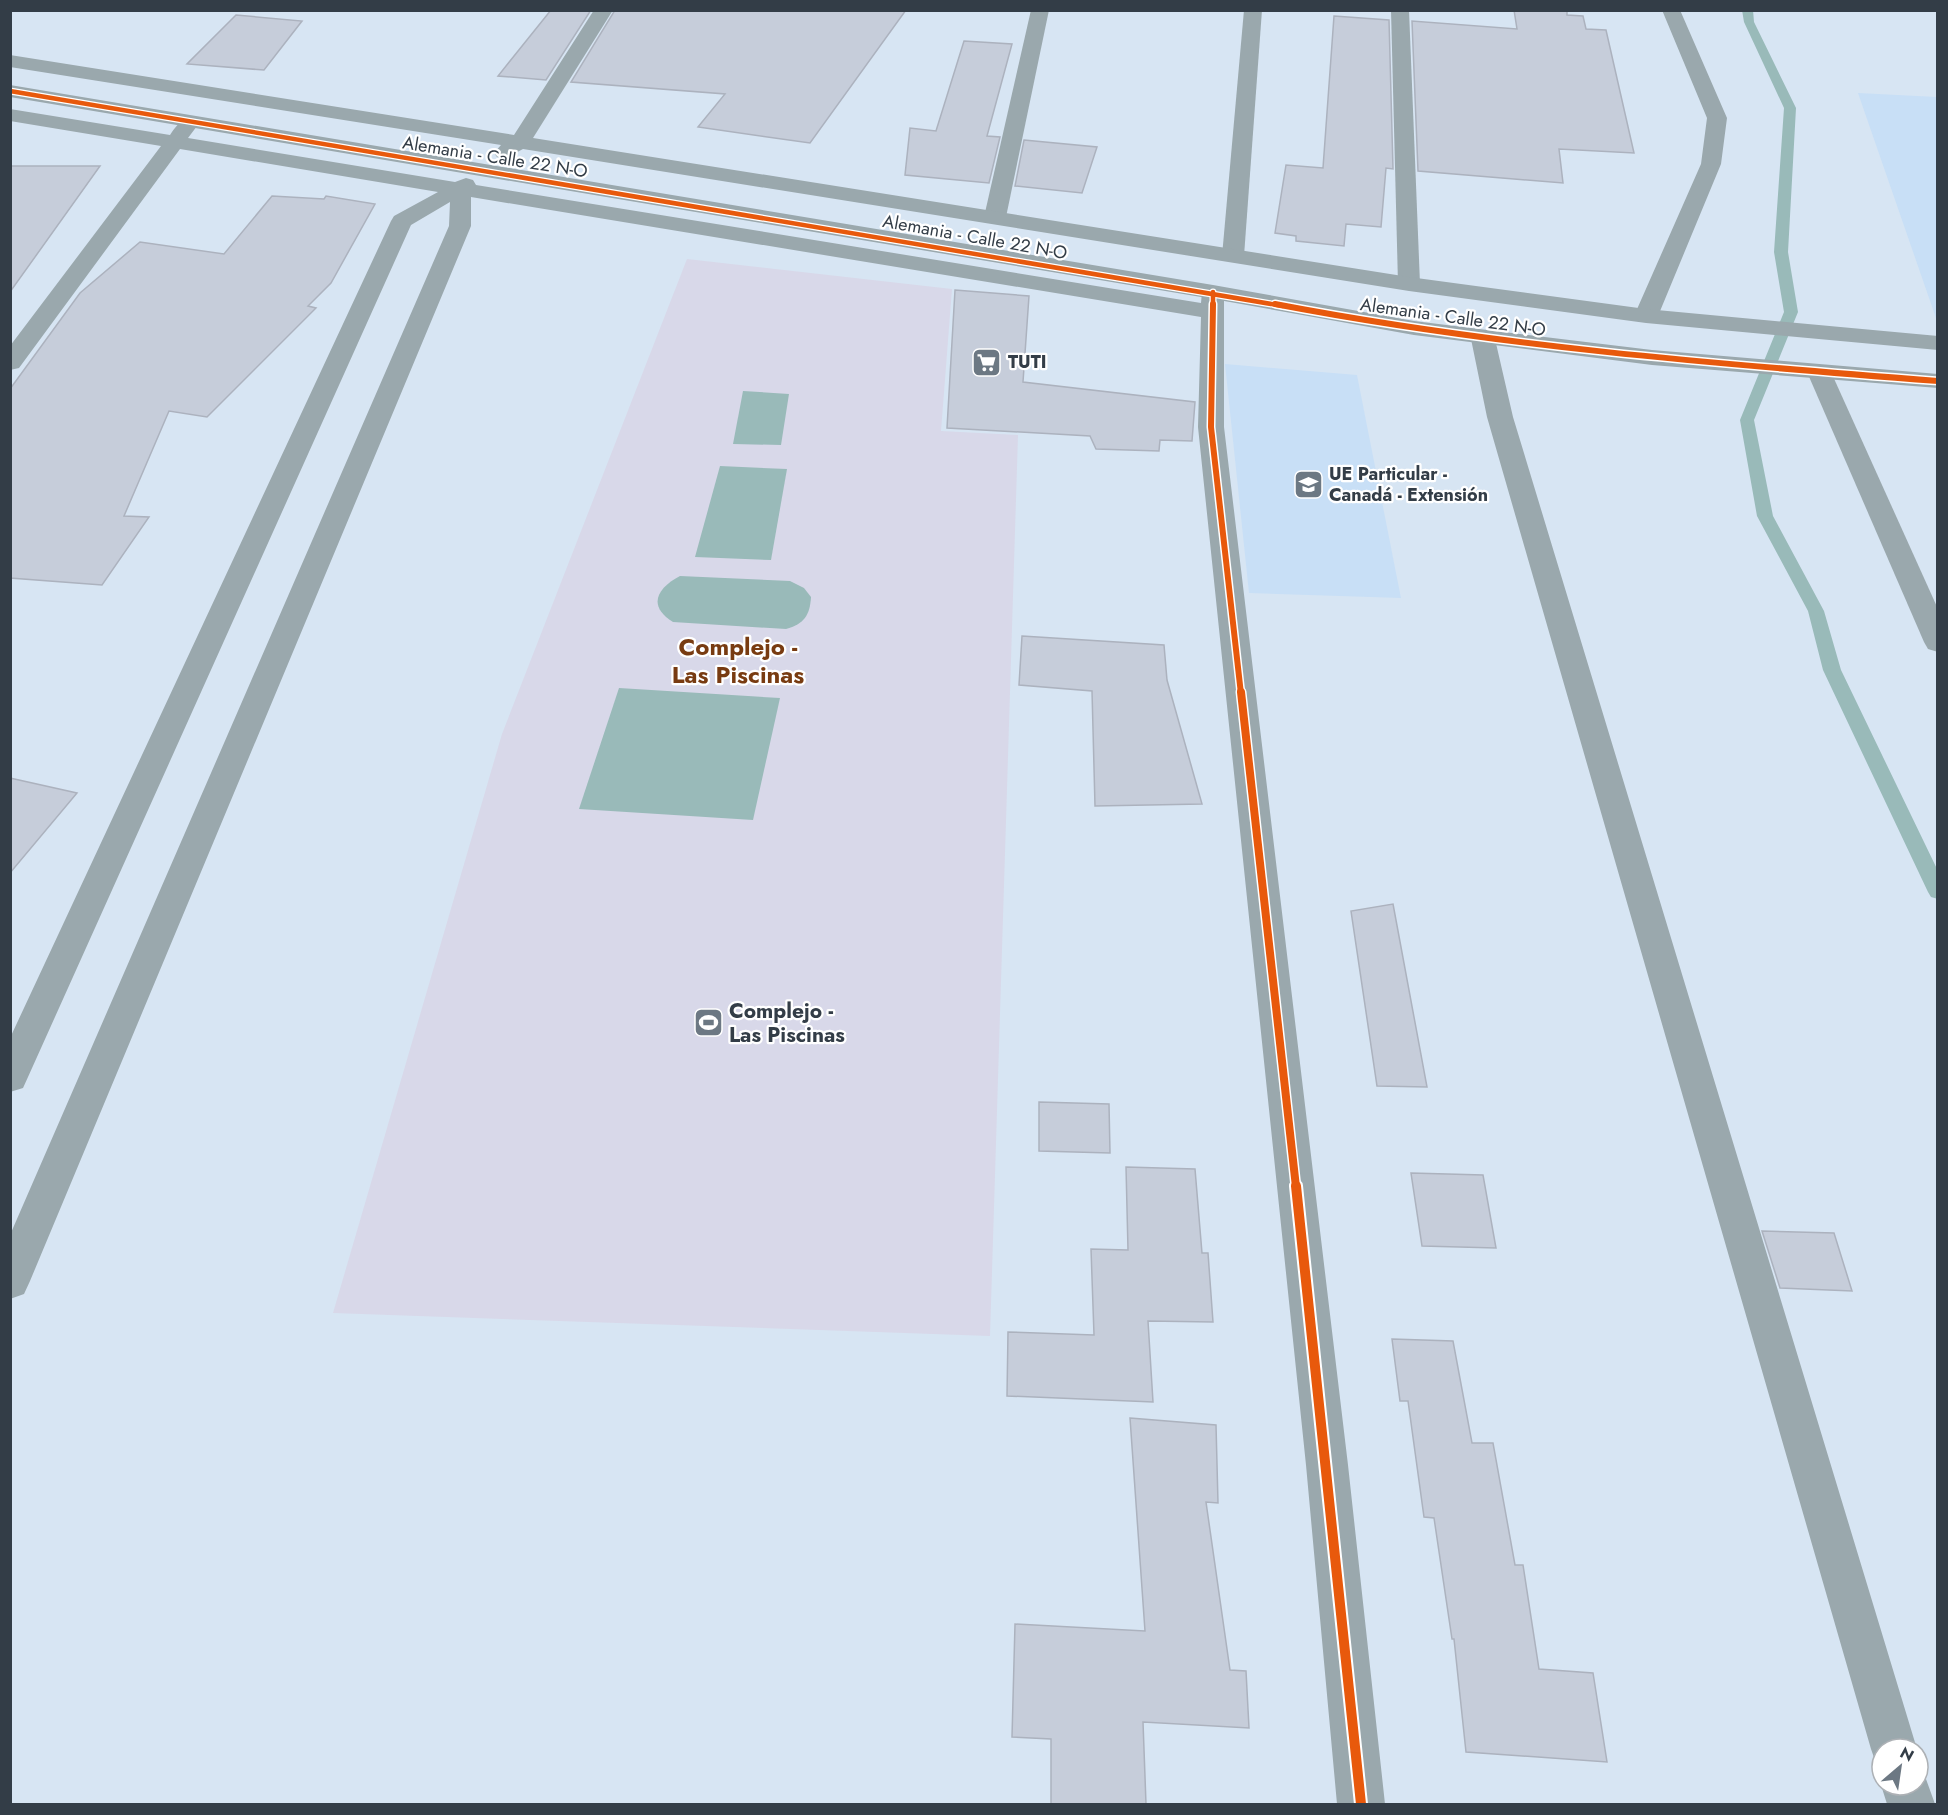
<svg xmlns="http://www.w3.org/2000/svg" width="1948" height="1815" font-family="Jost,sans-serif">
<rect width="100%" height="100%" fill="#d7e5f3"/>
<g fill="#c8dff6">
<path d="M 1858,93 L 1937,97 L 1937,322 L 1937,321 Z"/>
<path d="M 1225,364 L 1357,375 L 1401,598 L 1249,593 Z"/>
</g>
<path fill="#d8d8e9" d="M 687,259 L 952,289 L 941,431 L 1018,435 L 990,1336 L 333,1313 L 502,734 Z"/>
<g fill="#99bab9">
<path d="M 743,391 L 789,394 L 781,445 L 733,444 Z"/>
<path d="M 720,466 L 787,469 L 771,560 L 695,557 Z"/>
<path d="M 680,576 L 790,581 L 804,588 L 811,597 C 810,615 804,624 786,629 L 673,622 C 647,606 657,588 680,576 Z"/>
<path d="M 619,688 L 780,698 L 753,820 L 579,809 Z"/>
</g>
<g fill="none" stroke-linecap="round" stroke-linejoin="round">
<path fill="#99bab9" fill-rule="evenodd" d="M 1742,10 L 1753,10 L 1754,22 L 1796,108 L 1788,252 L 1798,312 L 1754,420 L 1773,516 L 1824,611 L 1841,670 L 1938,871 L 1938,899 L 1931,897 L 1928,892 L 1823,670 L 1808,611 L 1757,516 L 1740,420 L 1784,312 L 1774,252 L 1784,108 L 1744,22 Z"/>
</g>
<g fill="#c6cdda" stroke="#acb2be" stroke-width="1.5">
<path d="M 551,10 L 591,10 L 546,80 L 498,76 Z"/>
<path d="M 615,10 L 906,10 L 810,143 L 698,127 L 725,94 L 571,82 Z"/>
<path d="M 1514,10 L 1567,10 L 1567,15 L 1583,16 L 1586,29 L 1606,30 L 1634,153 L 1559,149 L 1563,183 L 1418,171 L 1412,21 L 1517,29 Z"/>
<path d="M 236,15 L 302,21 L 264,70 L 187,64 Z"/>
<path d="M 1334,16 L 1389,20 L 1393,169 L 1386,168 L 1381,227 L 1346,224 L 1344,246 L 1296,241 L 1296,236 L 1275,233 L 1286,165 L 1323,168 Z"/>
<path d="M 964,41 L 1012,44 L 987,136 L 1000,137 L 989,183 L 905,175 L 910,128 L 936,131 Z"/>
<path d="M 1024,140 L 1097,147 L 1082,193 L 1015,186 Z"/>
<path d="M 10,166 L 100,166 L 10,292 Z"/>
<path d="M 272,196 L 324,199 L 326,196 L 375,204 L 331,283 L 308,306 L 316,308 L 207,417 L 169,411 L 124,516 L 149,517 L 102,585 L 10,578 L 10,389 L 80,293 L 140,242 L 224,254 Z"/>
<path d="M 955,290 L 1029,296 L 1023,382 L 1195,402 L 1192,441 L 1160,440 L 1159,451 L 1096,449 L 1090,436 L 947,428 Z"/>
<path d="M 1022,636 L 1164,645 L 1167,680 L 1202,804 L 1095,806 L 1092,691 L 1019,685 Z"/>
<path d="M 10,778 L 77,793 L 10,873 Z"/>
<path d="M 1393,904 L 1427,1087 L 1377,1086 L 1351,911 Z"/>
<path d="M 1039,1102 L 1109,1104 L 1110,1153 L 1039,1151 Z"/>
<path d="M 1126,1167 L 1195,1169 L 1202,1253 L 1208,1253 L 1213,1322 L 1148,1321 L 1153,1402 L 1007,1396 L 1008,1332 L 1094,1335 L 1091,1249 L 1128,1250 Z"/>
<path d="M 1411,1173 L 1483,1175 L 1496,1248 L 1422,1246 Z"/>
<path d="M 1762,1231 L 1834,1233 L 1852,1291 L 1780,1288 Z"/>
<path d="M 1392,1339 L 1453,1341 L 1472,1443 L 1493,1443 L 1515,1565 L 1523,1565 L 1539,1669 L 1593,1673 L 1607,1762 L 1466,1752 L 1454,1639 L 1452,1639 L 1434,1518 L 1424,1517 L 1408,1401 L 1400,1401 Z"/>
<path d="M 1130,1418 L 1216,1425 L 1218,1503 L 1206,1502 L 1230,1670 L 1246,1671 L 1249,1728 L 1143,1722 L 1146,1804 L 1051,1804 L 1051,1739 L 1012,1737 L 1015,1624 L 1145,1631 Z"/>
</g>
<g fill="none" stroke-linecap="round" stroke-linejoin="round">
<g fill="#9aa8ad" fill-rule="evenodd">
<path d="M 1031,10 L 1049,10 L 1006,217 L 1003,222 L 987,222 L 984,217 Z"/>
<path d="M 1244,10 L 1262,10 L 1244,256 L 1241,261 L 1225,261 L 1222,256 Z"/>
<path d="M 1391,10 L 1409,10 L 1420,284 L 1417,289 L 1401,289 L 1398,284 Z"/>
<path d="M 1662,10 L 1680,10 L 1727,118 L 1721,164 L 1658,316 L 1654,321 L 1638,321 L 1634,316 L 1701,164 L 1707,118 Z"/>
<path d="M 10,109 L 170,135 C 177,125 181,118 194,122 L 197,126 L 188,138 L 455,182 L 466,178 L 473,180 L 476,185 L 1201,303 L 1202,292 L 1205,287 L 1221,287 L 1224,292 L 1224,427 L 1348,1465 L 1385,1804 L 1337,1804 L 1306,1465 L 1198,427 L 1201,317 L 471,197 L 471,226 L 30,1281 L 24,1294 L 10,1299 L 10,1235 L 449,226 L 450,202 L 411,225 L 28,1077 L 23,1088 L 10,1092 L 10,1038 L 391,221 L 394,216 L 438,192 L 180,149 L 19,368 L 10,370 L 10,346 L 161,146 L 10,121 Z"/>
<path d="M 1483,332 L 1491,334 L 1495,339 L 1513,417 L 1917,1749 L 1882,1749 L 1882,1767 L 1877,1766 L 1871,1749 L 1487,417 L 1471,339 L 1475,334 Z"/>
<path d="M 1819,365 L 1828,367 L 1831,372 L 1938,609 L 1938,652 L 1928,649 L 1924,642 L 1807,372 L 1810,367 Z"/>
<path d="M 1918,1767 L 1922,1768 L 1935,1804 L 1887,1804 L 1881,1785 L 1882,1783 L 1918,1785 Z"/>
</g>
<g fill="#9aa8ad" fill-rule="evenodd">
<path d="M 594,10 L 613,10 L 533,138 L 1409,277 L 1646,309 L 1938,336 L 1938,350 L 1646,323 L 1409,291 L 523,149 L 504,159 L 497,157 L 494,153 L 501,145 L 10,67 L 10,55 L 514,135 Z"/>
<path d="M 10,85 L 1213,285 L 1414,321 L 1652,350 L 1938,374 L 1938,388 L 1652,365 L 1414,335 L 1213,299 L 10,97 Z"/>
</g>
<defs>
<g id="cycleway-far3">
<path d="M 10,91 L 1283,306"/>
<path d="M 1213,306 L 1213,292"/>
</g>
<g id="cycleway-far2">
<path d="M 1213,304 L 1211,427 L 1241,694"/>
<path d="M 1275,304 C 1494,346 1716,364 1938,381"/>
</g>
<path id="cycleway-far1" d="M 1241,692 L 1296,1187"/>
<path id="cycleway" d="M 1296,1186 L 1361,1804"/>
</defs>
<use href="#cycleway-far3" stroke="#fff" stroke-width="7"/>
<use href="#cycleway-far2" stroke="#fff" stroke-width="9"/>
<use href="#cycleway-far1" stroke="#fff" stroke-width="11"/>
<use href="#cycleway" stroke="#fff" stroke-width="14"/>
<use href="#cycleway-far3" stroke="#e8590c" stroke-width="4.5"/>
<use href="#cycleway-far2" stroke="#e8590c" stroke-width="6"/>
<use href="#cycleway-far1" stroke="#e8590c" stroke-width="8"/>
<use href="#cycleway" stroke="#e8590c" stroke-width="10"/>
</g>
<defs>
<symbol id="supermarket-square" viewBox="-11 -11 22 22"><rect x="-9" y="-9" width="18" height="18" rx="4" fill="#6c7883" stroke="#fff"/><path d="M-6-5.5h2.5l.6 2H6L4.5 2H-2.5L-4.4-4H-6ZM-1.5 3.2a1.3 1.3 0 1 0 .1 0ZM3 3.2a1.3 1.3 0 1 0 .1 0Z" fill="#fff"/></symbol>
<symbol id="school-square" viewBox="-11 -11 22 22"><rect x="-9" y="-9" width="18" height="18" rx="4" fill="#6c7883" stroke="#fff"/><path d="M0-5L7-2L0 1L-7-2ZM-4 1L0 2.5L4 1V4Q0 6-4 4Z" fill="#fff"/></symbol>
<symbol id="stadium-square" viewBox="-11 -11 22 22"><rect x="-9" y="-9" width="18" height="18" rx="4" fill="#6c7883" stroke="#fff"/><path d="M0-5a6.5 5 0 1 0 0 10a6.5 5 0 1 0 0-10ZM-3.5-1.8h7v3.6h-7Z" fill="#fff"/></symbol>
</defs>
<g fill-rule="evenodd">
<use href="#supermarket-square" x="970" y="346" width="33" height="33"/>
<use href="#school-square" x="1292" y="468" width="33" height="33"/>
<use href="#stadium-square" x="692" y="1006" width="33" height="33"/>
</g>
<g text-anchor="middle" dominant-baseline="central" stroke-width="4.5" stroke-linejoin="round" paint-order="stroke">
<g font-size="18" fill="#333d47" stroke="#fff">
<text transform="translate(495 157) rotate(9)">Alemania - Calle 22 N-O</text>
<text transform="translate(975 237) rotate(10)">Alemania - Calle 22 N-O</text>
<text transform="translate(1453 317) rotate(8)">Alemania - Calle 22 N-O</text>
</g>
<g font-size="18" font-weight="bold" fill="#333d47" stroke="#fff" text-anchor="start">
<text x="1008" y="362">TUTI</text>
<text x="1329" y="474">UE Particular -<tspan x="1329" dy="21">Canadá - Extensión</tspan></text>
</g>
<g font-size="21" font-weight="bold" fill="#333d47" stroke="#fff" text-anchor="start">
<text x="729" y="1011">Complejo -<tspan x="729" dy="24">Las Piscinas</tspan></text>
</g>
<g font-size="24" font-weight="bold" fill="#783b11" stroke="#fff">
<text x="738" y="646">Complejo -<tspan x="738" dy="28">Las Piscinas</tspan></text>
</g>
</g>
<rect width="1948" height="1815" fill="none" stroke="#333d47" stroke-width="24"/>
<g transform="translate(1900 1767) rotate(29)"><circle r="28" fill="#ffffff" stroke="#adb1b5" stroke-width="1.5"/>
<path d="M0-4.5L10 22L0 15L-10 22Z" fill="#6c7883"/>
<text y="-9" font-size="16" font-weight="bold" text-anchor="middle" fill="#333d47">N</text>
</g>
</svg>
